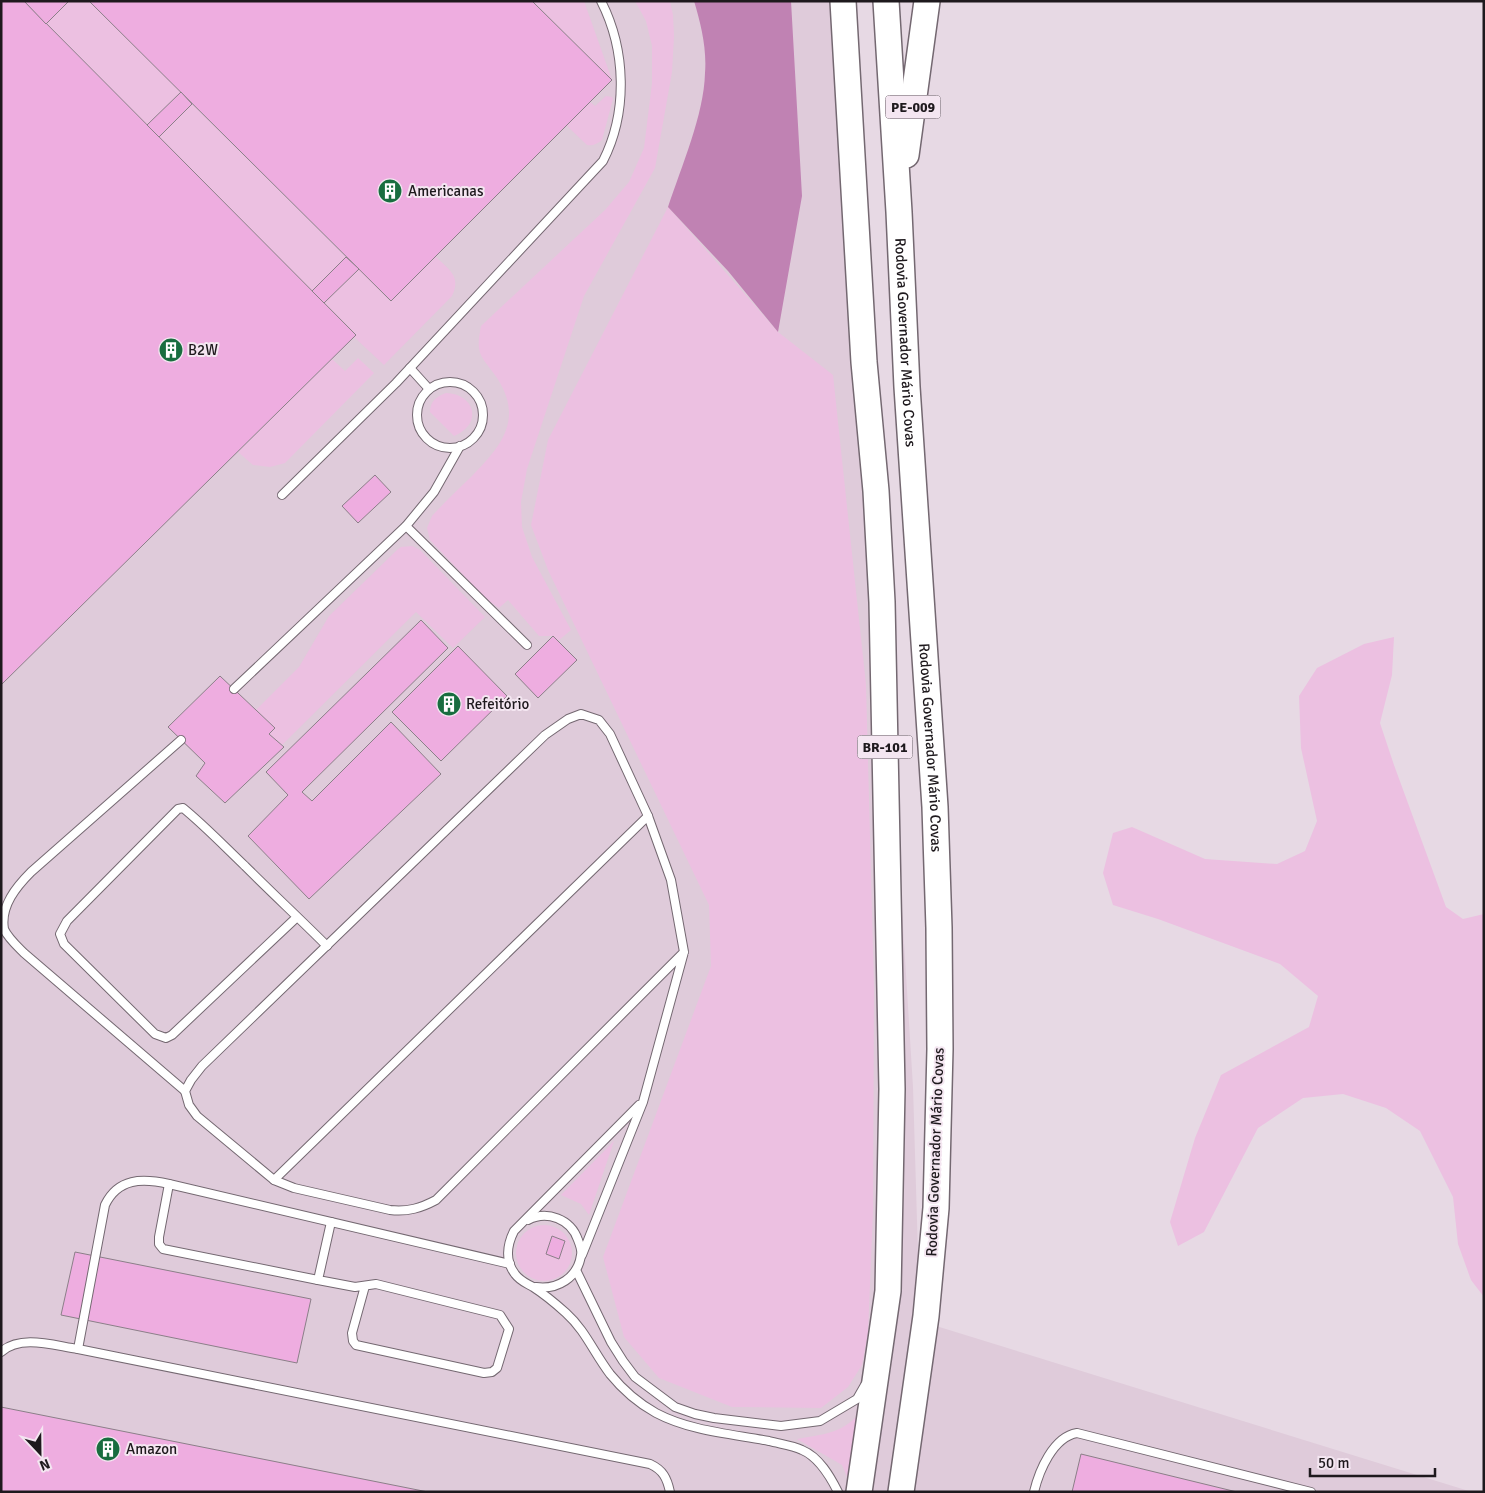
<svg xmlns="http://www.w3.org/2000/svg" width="1485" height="1493" font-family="Signika,sans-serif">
<rect width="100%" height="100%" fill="#e7d9e4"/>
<path fill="#dfcbda" d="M 1,1 L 843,1 L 876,491 L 913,1087 L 920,1321 L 1472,1492 L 1,1492 Z"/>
<g fill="#ecc0e1">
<path d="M 69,1 L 89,1 L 181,92 L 147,125 L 46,24 Z"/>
<path d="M 532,1 L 584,1 L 612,80 Z"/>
<path d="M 635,1 L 670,1 L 673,15 L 674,36 L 672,72 L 655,168 L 584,296 L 527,469 L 521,502 L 522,527 L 532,557 L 571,630 L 558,641 L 553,636 L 539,636 L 508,600 L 499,608 L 486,599 L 430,540 L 427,528 L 432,516 C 444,503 457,490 470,478 C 499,448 525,421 497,378 C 481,355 475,356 481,326 L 605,210 L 629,182 L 644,148 L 652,83 L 652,46 L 646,21 Z"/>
<path d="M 606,96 L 612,97 L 613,99 L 602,140 C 597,144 593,146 587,145 L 566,125 L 590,102 L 595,106 Z"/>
<path d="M 192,104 L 346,257 L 312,291 L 159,137 Z"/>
<path d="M 668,207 L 778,332 L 833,375 L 866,685 L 874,989 L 873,1211 L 868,1333 L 862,1365 L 848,1387 L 821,1408 L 732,1407 L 659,1378 L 624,1337 L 603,1257 L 711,966 L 709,905 L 548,570 L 531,525 L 548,440 Z"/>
<path d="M 435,256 C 448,269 462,276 452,296 L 384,365 L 354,337 L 356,335 L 324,303 L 359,269 L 390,301 Z"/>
<path d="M 358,358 L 374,373 L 285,463 L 270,467 L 253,465 L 238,452 L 332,359 L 345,371 Z"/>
<path d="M 446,393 C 474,394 484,423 454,436 L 430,412 C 430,401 437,396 446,393 Z"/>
<path d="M 412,546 L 420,550 L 485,617 L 453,648 L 416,612 L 282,745 L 269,734 L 275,728 L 256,710 L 299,667 L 329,616 L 397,550 L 401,547 Z"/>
<path d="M 1394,637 L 1392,675 L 1380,723 L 1394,765 L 1446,907 L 1463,919 L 1484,914 L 1484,1297 L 1471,1280 L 1458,1244 L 1453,1197 L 1420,1131 L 1386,1108 L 1343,1094 L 1303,1098 L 1258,1128 L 1204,1232 L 1178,1246 L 1170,1222 L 1195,1138 L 1221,1075 L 1309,1027 L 1318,996 L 1280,964 L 1158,919 L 1113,905 L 1103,873 L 1113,833 L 1132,827 L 1205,859 L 1277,864 L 1305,851 L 1317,821 L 1301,748 L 1299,696 L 1317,668 L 1364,644 Z"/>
<path d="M 614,1141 L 589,1215 L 581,1204 L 561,1195 Z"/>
<circle cx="544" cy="1253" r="28"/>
<path d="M 865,1408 L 850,1484 L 842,1465 L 797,1439 C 829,1433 842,1434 865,1408 Z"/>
</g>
<path fill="#c082b3" d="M 694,1 L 791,1 L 802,196 L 778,332 L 728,271 L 668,207 C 681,167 704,115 705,73 C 707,49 701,24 694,1 Z"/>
<g fill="#eeade0" stroke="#8b7f88">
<path d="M 1,1 L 24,1 L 356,335 L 1,685 Z"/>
<path d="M 24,1 L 69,1 L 46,24 Z"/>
<path d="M 89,1 L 532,1 L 612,80 L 391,301 Z"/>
<path d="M 181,92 L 192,104 L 159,137 L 147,125 Z"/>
<path d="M 346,257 L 359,269 L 324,303 L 312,291 Z"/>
<path d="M 375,475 L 391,492 L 358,523 L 342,506 Z"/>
<path d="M 421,620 L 448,648 L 302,792 L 312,801 L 391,722 L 441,774 L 309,899 L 248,836 L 288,795 L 266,772 Z"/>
<path d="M 553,636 L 577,660 L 538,698 L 515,674 Z"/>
<path d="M 458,646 L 507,696 L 441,761 L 392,712 Z"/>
<path d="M 220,676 L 275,728 L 269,734 L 284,747 L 225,803 L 196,776 L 205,763 L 168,727 Z"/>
<path d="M 552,1236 L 565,1241 L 559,1259 L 546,1254 Z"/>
<path d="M 75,1252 L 311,1299 L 297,1363 L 61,1315 Z"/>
<path d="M 1,1407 L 428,1492 L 1,1492 Z"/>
<path d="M 1081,1454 L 1237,1492 L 1072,1492 Z"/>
</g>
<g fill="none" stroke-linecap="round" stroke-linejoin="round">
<defs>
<g id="service">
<path d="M 410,368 L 429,389"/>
<circle cx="450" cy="415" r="33"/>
<path d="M 282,495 L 396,383 L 603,161 C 628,112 626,50 601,1"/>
<path d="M 406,526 L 527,645"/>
<path d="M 234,689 L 406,526 L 434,492 L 460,446"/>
<path d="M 181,740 L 31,872 C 17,886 0,906 4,929 C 8,938 17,946 24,953 L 185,1091"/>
<path d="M 297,917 L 172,1035 L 166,1038 L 155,1034 L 64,944 L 60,934 L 67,921 L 178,809 L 183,808 C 205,826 224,846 245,866 C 272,893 300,919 327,946"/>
<path d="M 639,1105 L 514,1231 C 507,1245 505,1261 515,1274 C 520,1281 526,1283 533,1287 C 544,1294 556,1304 566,1313 C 585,1330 594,1353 610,1374 C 623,1390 638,1403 656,1413 C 690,1431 732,1434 769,1441 C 780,1444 792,1445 802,1450 C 819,1457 830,1476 838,1492"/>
<path d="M 274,1180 L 648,816"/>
<path d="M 169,1184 L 159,1237 L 159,1244 L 163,1249 L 318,1280"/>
<path d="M 528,1220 C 547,1210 571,1219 578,1240 C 580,1245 582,1251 581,1255 C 578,1278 557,1290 536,1287"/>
<path d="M 331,1222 L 318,1280 L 355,1287 L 376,1284 L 500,1315 L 509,1329 L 497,1368 L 492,1372 L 484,1373 L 356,1345 L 353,1341 L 352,1333 L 365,1286"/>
<path d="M 582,1255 L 643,1102 L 684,952 L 671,880 L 648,816 L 610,734 L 599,720 L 581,714 L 568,719 L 545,735 L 202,1066 L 191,1080 L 185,1091 L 189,1105 L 197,1116 L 274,1180 L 294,1188 L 390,1210 C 408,1212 421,1208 436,1200 L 684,952"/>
<path d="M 576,1270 L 611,1342 L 623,1361 L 635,1377 L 675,1407 L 695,1414 L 714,1418 L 781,1426 L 820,1421 L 857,1399 L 865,1385"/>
<path d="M 78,1349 L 105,1205 C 118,1178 142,1178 169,1184 L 510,1264"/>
<path d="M 1,1352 C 21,1334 55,1346 78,1349 L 650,1464 C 663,1470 667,1478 670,1492"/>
<path d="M 1034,1492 C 1039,1471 1053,1437 1077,1433 L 1311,1492"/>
</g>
<g id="trunk">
<path d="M 843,1 L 864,362 L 876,491 L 882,602 L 892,1089 L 888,1291 L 859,1492"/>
<path id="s1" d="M 886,1 L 899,212 L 907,387 L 935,807 L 939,928 L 940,1049 L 936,1208 L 926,1316 L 901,1492"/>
<path d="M 906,155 L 927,1"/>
</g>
</defs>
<use href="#service" stroke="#746871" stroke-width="10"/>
<use href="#trunk" stroke="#746871" stroke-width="28"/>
<use href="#service" stroke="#fff" stroke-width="8"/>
<use href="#trunk" stroke="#fff" stroke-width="25"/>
</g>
<defs>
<symbol id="building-disc" viewBox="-11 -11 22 22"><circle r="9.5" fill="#186d3f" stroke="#f4e6f1"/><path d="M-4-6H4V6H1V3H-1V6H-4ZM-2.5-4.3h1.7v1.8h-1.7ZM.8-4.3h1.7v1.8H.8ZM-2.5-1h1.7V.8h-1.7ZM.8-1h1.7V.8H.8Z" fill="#fff"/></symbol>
</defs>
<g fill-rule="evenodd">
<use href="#building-disc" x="376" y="177" width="28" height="28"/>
<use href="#building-disc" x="157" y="336" width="28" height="28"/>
<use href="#building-disc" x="435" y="690" width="28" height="28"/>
<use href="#building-disc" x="94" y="1435" width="28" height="28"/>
</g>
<g text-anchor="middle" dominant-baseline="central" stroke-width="4" stroke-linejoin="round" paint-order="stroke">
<g fill="#f4e6f1" stroke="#5e565d" stroke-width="1">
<rect x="885.5" y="95.5" width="55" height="23" rx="4"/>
<rect x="857.5" y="735.5" width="55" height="23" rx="4"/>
</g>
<g font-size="14" font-weight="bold" fill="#1e191d">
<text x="913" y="107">PE-009</text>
<text x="885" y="747">BR-101</text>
</g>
<g font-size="15" fill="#1e191d" stroke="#f4e6f1" text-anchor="start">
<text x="408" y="191">Americanas</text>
<text x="188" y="350">B2W</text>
<text x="466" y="704">Refeitório</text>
<text x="126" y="1449">Amazon</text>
</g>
<g font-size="15" fill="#1e191d" stroke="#f4e6f1">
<text stroke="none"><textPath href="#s1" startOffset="342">Rodovia Governador Mário Covas</textPath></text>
<text stroke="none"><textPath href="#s1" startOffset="748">Rodovia Governador Mário Covas</textPath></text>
<text transform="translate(935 1152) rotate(-88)">Rodovia Governador Mário Covas</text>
</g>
</g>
<rect width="1485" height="1493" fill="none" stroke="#1e191d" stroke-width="5"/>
<g transform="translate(40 1453) rotate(158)" stroke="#f4e6f1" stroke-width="4" paint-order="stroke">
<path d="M0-4L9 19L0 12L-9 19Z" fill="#1e191d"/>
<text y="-8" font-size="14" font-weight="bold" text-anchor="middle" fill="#1e191d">N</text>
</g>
<path d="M1310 1468v8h125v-8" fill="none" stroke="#1e191d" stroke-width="2.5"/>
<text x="1318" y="1468" font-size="15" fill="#1e191d" stroke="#f4e6f1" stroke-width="4" paint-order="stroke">50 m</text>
</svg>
